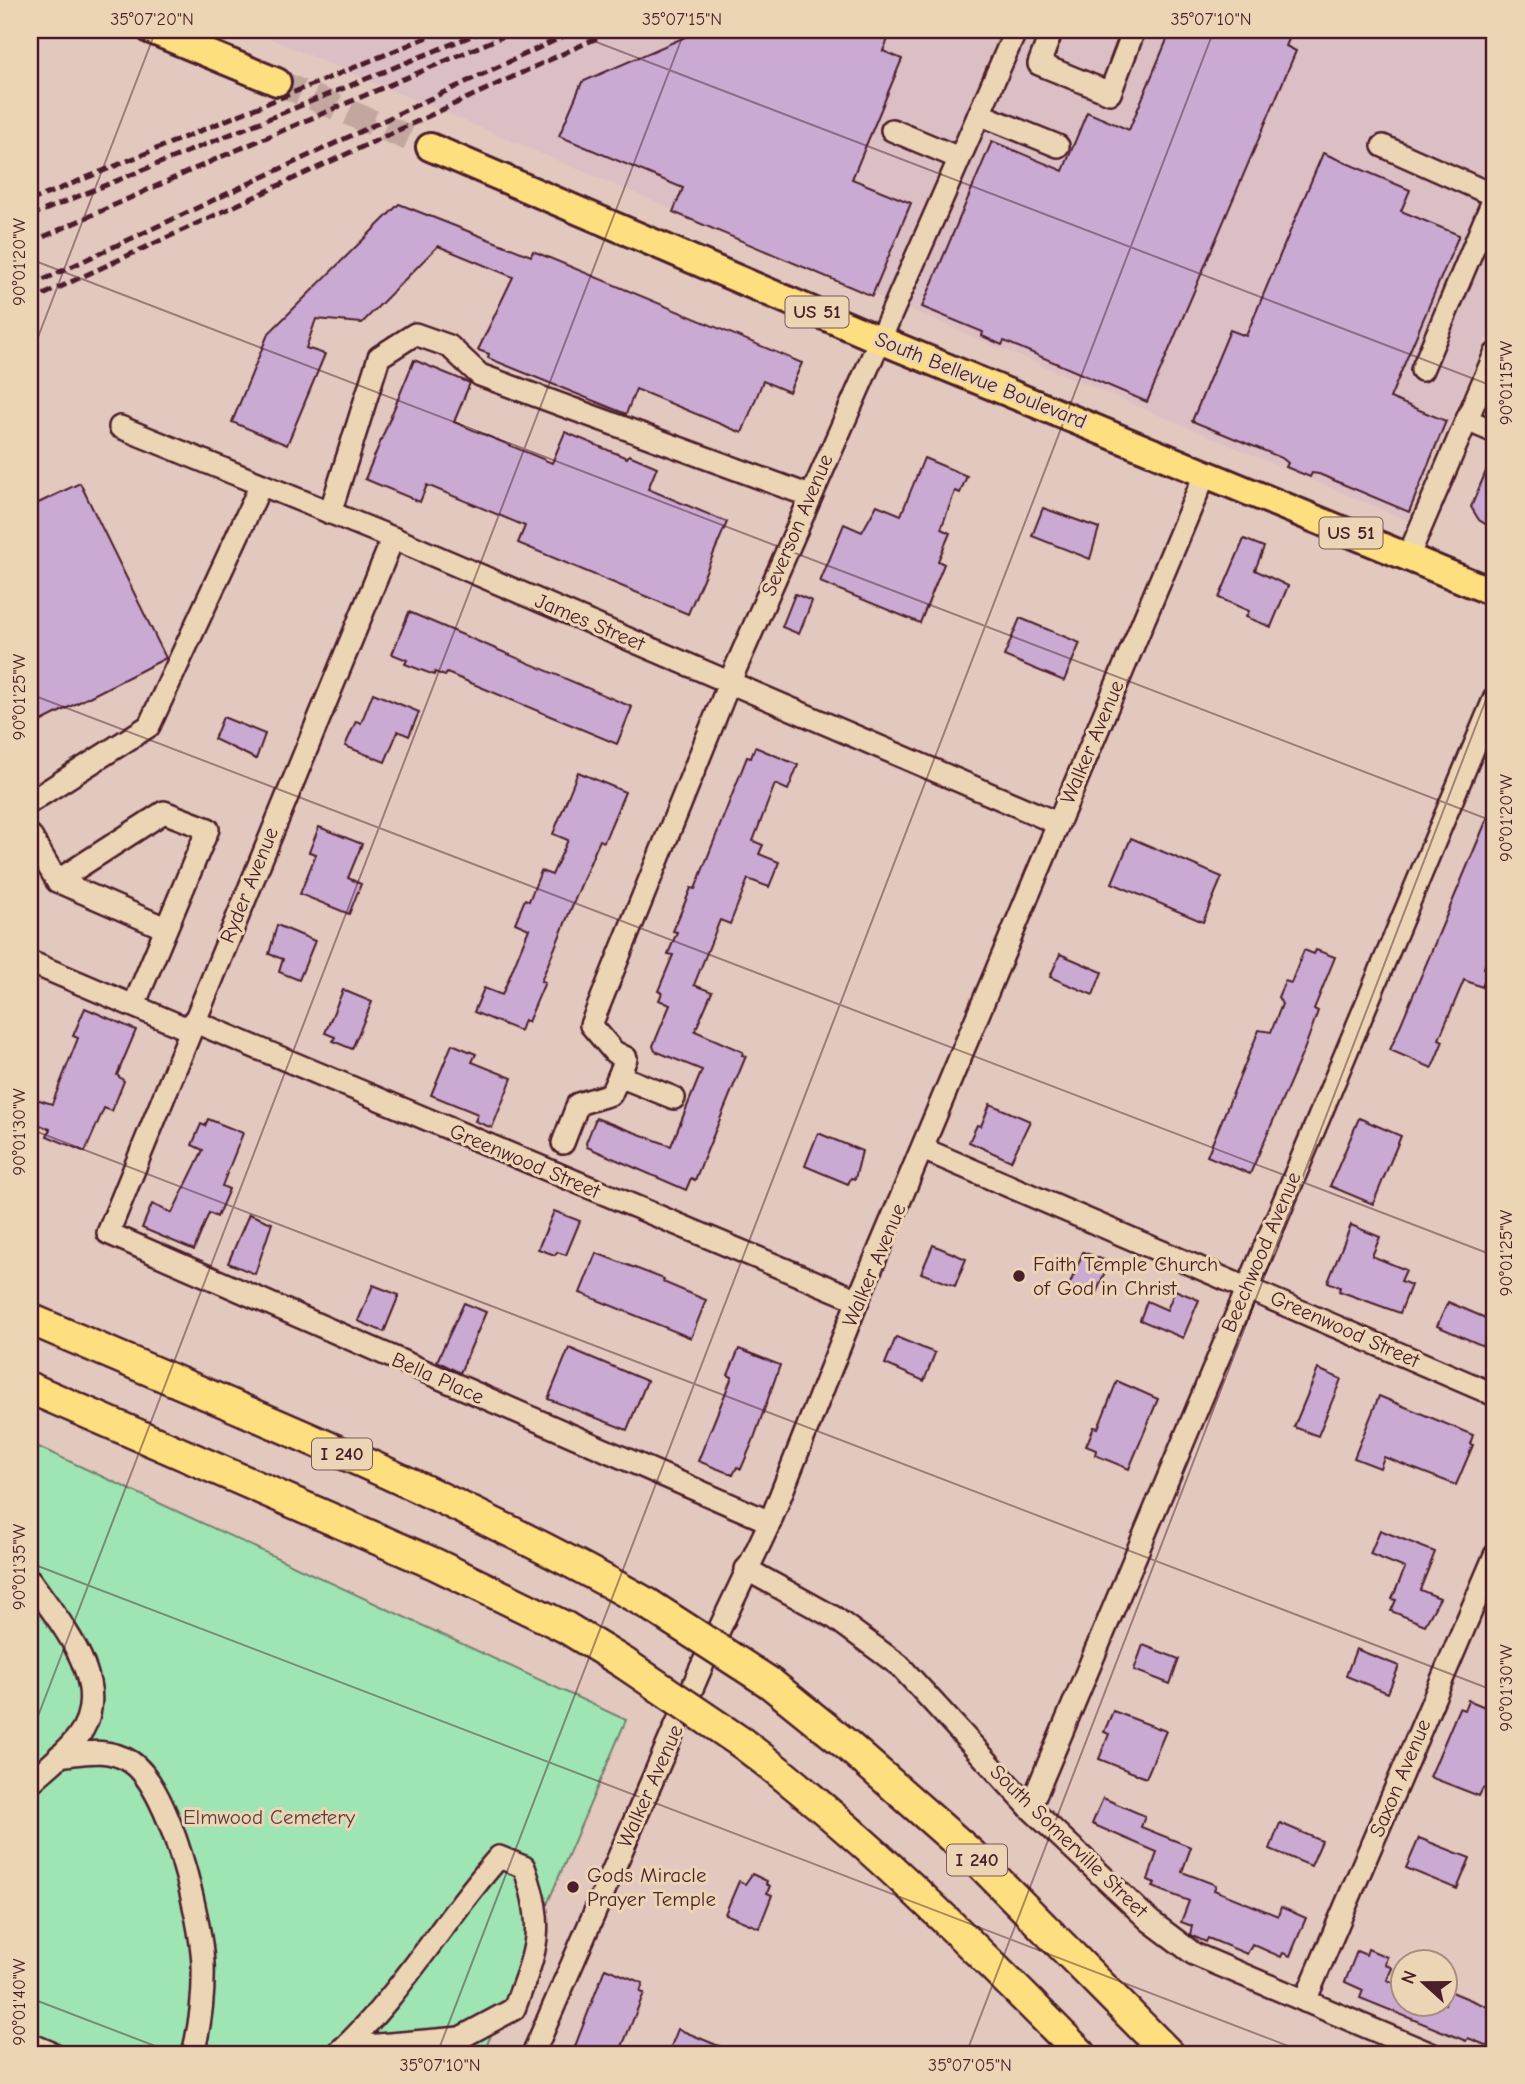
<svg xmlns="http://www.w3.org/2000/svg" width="1525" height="2084" font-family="'Comic Neue',sans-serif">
<rect width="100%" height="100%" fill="#e2c8be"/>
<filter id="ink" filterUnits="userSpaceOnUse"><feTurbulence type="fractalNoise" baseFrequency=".0143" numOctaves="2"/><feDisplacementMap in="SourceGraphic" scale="14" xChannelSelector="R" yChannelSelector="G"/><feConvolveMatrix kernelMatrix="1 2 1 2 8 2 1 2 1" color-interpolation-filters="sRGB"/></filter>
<g filter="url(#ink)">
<path fill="#dbbfc4" d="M 250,30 L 1495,30 L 1495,319 L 1407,520 Z"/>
<path fill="#9ee5b3" stroke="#74826f" stroke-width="2" d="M 30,1443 L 626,1720 L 483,2054 L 30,2054 Z"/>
<g fill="#caa9d3" stroke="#4a1f2b" stroke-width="2">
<path d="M 701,30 L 892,30 L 883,51 L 902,59 L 852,179 L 911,203 L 872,296 L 673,212 L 683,188 L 559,136 L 582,82 Z"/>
<path d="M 1171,30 L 1293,30 L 1286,46 L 1296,51 L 1147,402 L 1004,341 L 1002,345 L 982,336 L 983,332 L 922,307 L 992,141 L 1063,171 L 1087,112 L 1129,130 Z"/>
<path d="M 1323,153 L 1410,190 L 1401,211 L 1459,235 L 1390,398 L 1446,421 L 1409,512 L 1319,474 L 1312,473 L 1310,477 L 1286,467 L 1288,463 L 1282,458 L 1192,421 L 1230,330 L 1246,336 Z"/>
<path d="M 399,204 L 531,256 L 533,251 L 802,363 L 789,392 L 763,381 L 742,433 L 636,389 L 626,414 L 488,358 L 489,354 L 478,350 L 513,277 L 438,246 L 362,323 L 316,319 L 306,348 L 325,354 L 287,445 L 232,422 L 268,334 Z"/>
<path d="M 414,360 L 470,383 L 454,422 L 552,463 L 565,432 L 627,458 L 629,455 L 657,467 L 648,489 L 727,522 L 688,614 L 518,543 L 525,526 L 427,485 L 420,502 L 365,479 Z"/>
<path d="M 1495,450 L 1495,530 L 1479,520 L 1471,507 Z"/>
<path d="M 924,458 L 967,476 L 960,493 L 955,491 L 941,529 L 950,533 L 938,561 L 944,564 L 920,623 L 820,582 L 844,524 L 862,532 L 877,505 L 901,515 Z"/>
<path d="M 80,483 L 166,658 L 30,727 L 30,507 Z"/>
<path d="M 1043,508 L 1099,528 L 1090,559 L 1032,536 Z"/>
<path d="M 1244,539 L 1264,547 L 1255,570 L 1288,586 L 1271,627 L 1246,617 L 1249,611 L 1219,598 Z"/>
<path d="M 795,594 L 812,601 L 799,634 L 782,627 Z"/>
<path d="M 409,612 L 632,707 L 617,744 L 447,673 L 445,676 L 435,672 L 434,675 L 405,664 L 407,660 L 392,654 Z"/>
<path d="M 1020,618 L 1080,643 L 1064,681 L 1004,656 Z"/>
<path d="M 373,693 L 419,712 L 409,736 L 398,731 L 385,762 L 345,746 L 356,721 L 361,723 Z"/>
<path d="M 223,717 L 265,734 L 256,759 L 214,739 Z"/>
<path d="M 755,747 L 798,765 L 788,790 L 775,784 L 753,841 L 763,845 L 759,854 L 779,862 L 769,887 L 748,879 L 730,924 L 720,920 L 694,985 L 712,992 L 695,1031 L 743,1052 L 742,1055 L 746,1056 L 695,1180 L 691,1178 L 686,1190 L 587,1147 L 586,1143 L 596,1118 L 671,1146 L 702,1070 L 655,1051 L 653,1046 L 670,1005 L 659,1000 L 662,993 L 658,991 L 673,955 L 668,954 L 677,932 L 673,931 L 691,888 L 695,889 L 747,757 L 751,758 Z"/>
<path d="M 578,772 L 625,792 L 604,842 L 600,840 L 595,851 L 541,981 L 545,982 L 528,1022 L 524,1020 L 520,1031 L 474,1012 L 484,988 L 502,995 L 529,929 L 515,923 L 525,899 L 529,901 L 541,871 L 552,875 L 568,840 L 553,834 Z"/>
<path d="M 1495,800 L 1495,940 L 1484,968 L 1489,970 L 1482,987 L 1464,980 L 1439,1039 L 1443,1041 L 1432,1068 L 1390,1050 Z"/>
<path d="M 319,827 L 362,844 L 348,878 L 361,884 L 349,914 L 300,894 L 316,854 L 309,852 Z"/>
<path d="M 1131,838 L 1222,877 L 1203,922 L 1112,883 Z"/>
<path d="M 277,925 L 315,941 L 299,980 L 279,972 L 283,959 L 269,954 Z"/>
<path d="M 1304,950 L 1314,954 L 1316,950 L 1335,957 L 1314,1009 L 1318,1011 L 1304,1050 L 1250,1174 L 1207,1156 L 1259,1030 L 1271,1032 L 1282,1004 L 1278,997 L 1285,981 L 1291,983 Z"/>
<path d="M 1060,954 L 1102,972 L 1093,995 L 1050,977 Z"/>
<path d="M 343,990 L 372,1002 L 352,1049 L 333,1041 L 335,1037 L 325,1033 Z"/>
<path d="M 85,1008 L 136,1030 L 117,1075 L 124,1081 L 112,1111 L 104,1108 L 85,1152 L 47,1136 L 50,1129 L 30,1121 L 30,1097 L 52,1104 L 78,1038 L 73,1036 Z"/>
<path d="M 452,1044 L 476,1054 L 472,1062 L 512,1078 L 492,1128 L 475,1121 L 478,1114 L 431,1095 Z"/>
<path d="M 990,1104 L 1030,1121 L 1011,1161 L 969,1142 L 977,1125 L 981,1126 Z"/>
<path d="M 1359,1118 L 1401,1136 L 1373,1204 L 1330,1186 Z"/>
<path d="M 208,1119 L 243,1133 L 222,1186 L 229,1189 L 217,1217 L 209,1213 L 194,1250 L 142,1228 L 152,1204 L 172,1213 L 203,1150 L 192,1145 L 201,1124 L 205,1126 Z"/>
<path d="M 818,1133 L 862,1151 L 855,1179 L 851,1178 L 848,1184 L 805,1166 Z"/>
<path d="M 554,1211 L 580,1221 L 566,1255 L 557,1252 L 555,1255 L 538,1249 Z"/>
<path d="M 249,1214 L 272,1223 L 255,1274 L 228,1263 Z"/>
<path d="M 1351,1225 L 1380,1237 L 1372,1256 L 1406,1270 L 1401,1281 L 1411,1285 L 1400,1313 L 1339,1291 L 1340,1287 L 1328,1282 Z"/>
<path d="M 933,1245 L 966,1259 L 955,1286 L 921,1273 Z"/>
<path d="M 1083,1252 L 1109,1262 L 1095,1296 L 1069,1286 Z"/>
<path d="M 596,1253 L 664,1279 L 663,1282 L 706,1300 L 691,1338 L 580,1293 Z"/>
<path d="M 373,1285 L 399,1295 L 384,1332 L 358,1321 Z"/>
<path d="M 1175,1290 L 1199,1300 L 1183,1338 L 1140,1320 L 1147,1301 L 1167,1310 Z"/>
<path d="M 1448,1302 L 1495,1322 L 1495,1351 L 1437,1326 Z"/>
<path d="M 464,1303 L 486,1312 L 460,1373 L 437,1361 Z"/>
<path d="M 896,1337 L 935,1353 L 924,1381 L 885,1364 Z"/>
<path d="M 569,1348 L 647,1381 L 627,1430 L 548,1399 Z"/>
<path d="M 739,1349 L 780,1365 L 753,1441 L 741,1469 L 737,1467 L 733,1475 L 698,1461 L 732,1377 L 728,1375 Z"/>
<path d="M 1318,1369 L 1341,1379 L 1318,1436 L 1294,1427 Z"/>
<path d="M 1117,1381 L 1158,1399 L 1129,1469 L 1095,1455 L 1096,1450 L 1086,1446 L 1094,1427 L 1098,1428 Z"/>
<path d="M 1379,1396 L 1473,1435 L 1470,1444 L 1473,1445 L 1456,1485 L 1384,1457 L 1380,1468 L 1354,1458 Z"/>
<path d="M 1380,1530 L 1435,1552 L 1420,1590 L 1440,1598 L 1425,1625 L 1391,1611 L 1396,1600 L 1392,1599 L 1405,1568 L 1370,1554 Z"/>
<path d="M 1143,1645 L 1179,1659 L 1170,1684 L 1134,1670 Z"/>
<path d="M 1356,1649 L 1399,1666 L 1388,1693 L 1346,1676 Z"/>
<path d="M 1468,1700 L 1495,1711 L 1495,1746 L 1489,1760 L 1493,1762 L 1490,1769 L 1495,1772 L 1495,1782 L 1492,1791 L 1483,1788 L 1479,1796 L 1430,1777 L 1459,1708 L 1464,1710 Z"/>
<path d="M 1113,1711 L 1166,1731 L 1146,1778 L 1099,1759 L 1109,1734 L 1104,1732 Z"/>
<path d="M 1103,1798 L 1145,1816 L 1141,1827 L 1191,1847 L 1182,1872 L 1216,1885 L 1214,1890 L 1278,1916 L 1281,1907 L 1306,1918 L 1290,1956 L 1283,1953 L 1281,1957 L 1252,1944 L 1247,1954 L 1208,1938 L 1206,1942 L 1190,1935 L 1192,1926 L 1181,1922 L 1189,1901 L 1153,1887 L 1155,1883 L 1148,1880 L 1157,1852 L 1092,1824 Z"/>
<path d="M 1280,1823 L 1322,1841 L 1311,1866 L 1270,1849 Z"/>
<path d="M 1419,1838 L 1470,1858 L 1457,1889 L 1406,1868 Z"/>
<path d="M 752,1874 L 767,1881 L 766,1884 L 770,1886 L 767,1893 L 772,1895 L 759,1928 L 725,1914 L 739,1881 L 745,1884 Z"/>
<path d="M 1368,1949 L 1387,1957 L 1385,1964 L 1392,1968 L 1387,1980 L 1403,1986 L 1403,2004 L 1445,2004 L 1447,1990 L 1495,2010 L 1495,2049 L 1468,2038 L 1466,2041 L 1360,1998 L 1363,1990 L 1345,1982 L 1357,1951 L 1366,1955 Z"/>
<path d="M 605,1968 L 643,1983 L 640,1992 L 644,1993 L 619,2054 L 588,2054 L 574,2049 Z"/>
<path d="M 678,2029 L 738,2054 L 668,2054 Z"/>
</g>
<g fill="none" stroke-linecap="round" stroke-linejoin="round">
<path stroke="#c4a6a1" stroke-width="26" stroke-dasharray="26 13" stroke-linecap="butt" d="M 277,82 L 430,147"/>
<defs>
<g id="minor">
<path d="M 1052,30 L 1039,64 L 1110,93 L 1134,30"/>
<path d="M 979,114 L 1058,146"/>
<path d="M 892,130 L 959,158"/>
<path d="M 1383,146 L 1495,196 L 1422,370"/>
<path d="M 1467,420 L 1495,432"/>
<path d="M 120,427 L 393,538 L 1057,823"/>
<path d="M 330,513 L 379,357 L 415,334 L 449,346 L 480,375 L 810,496"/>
<path d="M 393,538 L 108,1233 L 770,1522"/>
<path d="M 1408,557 L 1495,354"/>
<path d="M 30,802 L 149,726 L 261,485"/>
<path d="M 30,835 L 57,881 L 165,928"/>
<path d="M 57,881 L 164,812 L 208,829 L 134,1005"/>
<path d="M 30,962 L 190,1030"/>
<path d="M 193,1021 L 858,1300"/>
<path d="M 674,1098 L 619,1076 L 626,1058 L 614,1052 L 591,1025 L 730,681 L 1016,30"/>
<path d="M 563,1143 L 578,1104 L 611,1094 L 619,1076"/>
<path d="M 923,1149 L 1495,1395"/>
<path d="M 746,1569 L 835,1618 L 900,1666 L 1030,1808 L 1150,1921 L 1194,1954 L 1431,2054"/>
<path d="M 30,1580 C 60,1623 117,1686 77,1738 C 64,1755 45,1769 30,1783"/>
<path d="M 59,1756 C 85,1753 108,1747 131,1762 C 170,1788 201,1918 203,1964 C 204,1993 200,2026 193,2054"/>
<path d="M 1030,1808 L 1495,697"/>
<path d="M 1305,2001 L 1495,1555"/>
<path d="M 30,2044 L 54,2054"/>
<path d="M 337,2054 C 400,1997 442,1921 499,1857 L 524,1867 C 546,1929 537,1949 514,2009 L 460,2038 L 343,2048"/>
<path d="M 533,2054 L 701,1668 L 770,1522 L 858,1300 L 1206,472"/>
</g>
<g id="major">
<path d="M 151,30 L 277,82"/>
<path d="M 430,147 L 878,339 L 1495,593"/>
</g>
<g id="highway">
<path d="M 30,1319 C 238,1409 450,1492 648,1604"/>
<path d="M 30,1388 L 435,1564 L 565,1627 L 624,1663"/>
<path d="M 770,1683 L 847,1745 L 972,1855 L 1169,2054"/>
<path d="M 742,1743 C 865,1836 972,1945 1081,2054"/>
</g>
</defs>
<use href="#minor" stroke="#4a1f2b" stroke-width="26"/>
<use href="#major" stroke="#4a1f2b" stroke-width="32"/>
<use href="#highway" stroke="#4a1f2b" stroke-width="35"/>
<use href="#minor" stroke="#ecd5b5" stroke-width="21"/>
<use href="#major" stroke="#fedf80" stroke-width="26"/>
<use href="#highway" stroke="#fedf80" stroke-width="30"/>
<g stroke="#4a1f2b" stroke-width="5" stroke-dasharray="10 5" stroke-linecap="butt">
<path d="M 30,201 L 445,30"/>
<path d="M 30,216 L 486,30"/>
<path d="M 30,243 L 223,156 L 518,30"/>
<path d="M 30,286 L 577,30"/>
<path d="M 30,301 L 614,30"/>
</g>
<defs>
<g id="highway-bridge">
<path d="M 648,1604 L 770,1683"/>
<path d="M 624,1663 L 742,1743"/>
</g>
</defs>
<use href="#highway-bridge" stroke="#4a1f2b" stroke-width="35" stroke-linecap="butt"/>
<use href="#highway-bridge" stroke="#fedf80" stroke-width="30"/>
</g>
</g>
<path fill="none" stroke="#4a1f2b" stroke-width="2" stroke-opacity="0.45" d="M 565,30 L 1495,387M 30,259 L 1495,822M 30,358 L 156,30M 30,694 L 1495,1256M 30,1129 L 1495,1691M 30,1563 L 1309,2054M 30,1737 L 685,30M 30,1998 L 176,2054M 437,2054 L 1214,30M 966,2054 L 1495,676"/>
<g fill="#4a1f2b" stroke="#ecd5b5" stroke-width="2.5">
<circle cx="1019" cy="1276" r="7"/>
<circle cx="573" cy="1887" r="7"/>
</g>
<g text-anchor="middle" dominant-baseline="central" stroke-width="6" stroke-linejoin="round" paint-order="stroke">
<g fill="#ecd5b5" stroke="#7b5654" stroke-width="2">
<rect x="785.5" y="296.5" width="63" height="31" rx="5"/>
<rect x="1319.5" y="517.5" width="63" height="31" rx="5"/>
<rect x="312" y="1438.5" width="60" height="31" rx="5"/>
<rect x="947" y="1844.5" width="60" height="31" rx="5"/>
</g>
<g font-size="19" font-weight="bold" fill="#4a1f2b">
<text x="817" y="312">US 51</text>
<text x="1351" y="533">US 51</text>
<text x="342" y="1454">I 240</text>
<text x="977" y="1860">I 240</text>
</g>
<g font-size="21" fill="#4a1f2b" stroke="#ecd5b5">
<text transform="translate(981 380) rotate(22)">South Bellevue Boulevard</text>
<text transform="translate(797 525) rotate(-67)">Severson Avenue</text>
<text transform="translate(590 622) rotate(23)">James Street</text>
<text transform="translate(1092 742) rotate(-67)">Walker Avenue</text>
<text transform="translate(249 885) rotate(-68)">Ryder Avenue</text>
<text transform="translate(525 1161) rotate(23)">Greenwood Street</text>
<text transform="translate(1261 1252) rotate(-67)">Beechwood Avenue</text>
<text transform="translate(874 1265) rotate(-67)">Walker Avenue</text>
<text transform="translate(1345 1329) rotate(24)">Greenwood Street</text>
<text transform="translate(438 1378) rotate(24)">Bella Place</text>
<text transform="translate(1400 1778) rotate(-67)">Saxon Avenue</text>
<text transform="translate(650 1786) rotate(-66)">Walker Avenue</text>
<text transform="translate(1069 1841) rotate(44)">South Somerville Street</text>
</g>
<g font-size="21" fill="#4a1f2b" stroke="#ecd5b5" text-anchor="start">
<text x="1033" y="1264">Faith Temple Church<tspan x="1033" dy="24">of God in Christ</tspan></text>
<text x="587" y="1875">Gods Miracle<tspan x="587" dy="24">Prayer Temple</tspan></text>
</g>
<g font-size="21" fill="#573d3f" stroke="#ecd5b5">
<text x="269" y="1817">Elmwood Cemetery</text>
</g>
</g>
<rect width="1525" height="2084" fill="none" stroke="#ecd5b5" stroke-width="77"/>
<g transform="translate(1424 1983) rotate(291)"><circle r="33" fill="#ecd5b5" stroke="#ab8c7e" stroke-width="2"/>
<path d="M0-5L12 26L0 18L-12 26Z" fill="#4a1f2b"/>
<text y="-10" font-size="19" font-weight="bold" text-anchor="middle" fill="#4a1f2b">N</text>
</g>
<rect x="38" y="38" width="1448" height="2008" fill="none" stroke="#4a1f2b" stroke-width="2.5"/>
<g font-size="18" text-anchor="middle" fill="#4a1f2b">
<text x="152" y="25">35°07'20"N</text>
<text x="682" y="25">35°07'15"N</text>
<text x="1211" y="25">35°07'10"N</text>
<text transform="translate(19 262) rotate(-90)" y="6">90°01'20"W</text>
<text transform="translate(1506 383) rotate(-90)" y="6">90°01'15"W</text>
<text transform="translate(19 697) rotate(-90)" y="6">90°01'25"W</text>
<text transform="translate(1506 818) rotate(-90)" y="6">90°01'20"W</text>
<text transform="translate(19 1132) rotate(-90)" y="6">90°01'30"W</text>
<text transform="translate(1506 1253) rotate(-90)" y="6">90°01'25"W</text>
<text transform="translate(19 1567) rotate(-90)" y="6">90°01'35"W</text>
<text transform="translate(1506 1688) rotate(-90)" y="6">90°01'30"W</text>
<text transform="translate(19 2002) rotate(-90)" y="6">90°01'40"W</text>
<text x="440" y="2071">35°07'10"N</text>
<text x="970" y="2071">35°07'05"N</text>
</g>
</svg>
